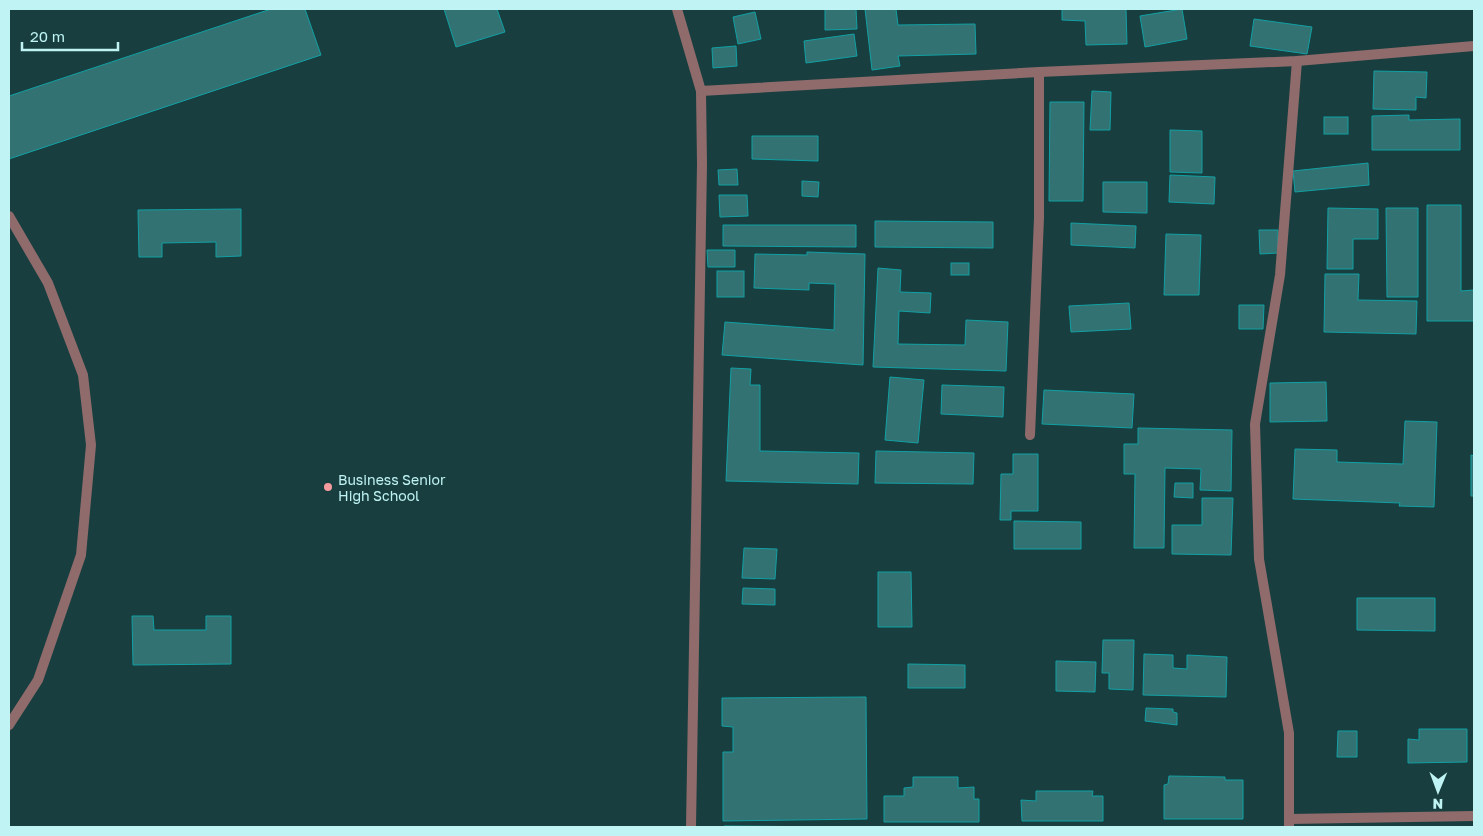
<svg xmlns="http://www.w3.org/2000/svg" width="1483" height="836" font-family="'Golos Text',sans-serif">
<rect width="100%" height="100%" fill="#193e3f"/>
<g fill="#337273" stroke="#11a0a3">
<path d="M 271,9 L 305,9 L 321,55 L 9,159 L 9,96 Z"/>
<path d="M 444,9 L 497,9 L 505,32 L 456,47 Z"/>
<path d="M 825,9 L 856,9 L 857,29 L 825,30 Z"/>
<path d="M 865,9 L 896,9 L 898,25 L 975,24 L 976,54 L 898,56 L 900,66 L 872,70 Z"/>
<path d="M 1062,9 L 1126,9 L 1127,44 L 1086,45 L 1085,21 L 1062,20 Z"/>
<path d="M 1182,9 L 1187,39 L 1145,47 L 1140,16 Z"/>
<path d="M 755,12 L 761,39 L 738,44 L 733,17 Z"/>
<path d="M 1254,19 L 1312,27 L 1307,54 L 1250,46 Z"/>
<path d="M 854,34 L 857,56 L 806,63 L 804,41 Z"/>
<path d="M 736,46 L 737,66 L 713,68 L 712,48 Z"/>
<path d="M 1374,71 L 1427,72 L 1426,98 L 1416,97 L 1416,110 L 1373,109 Z"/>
<path d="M 1092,91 L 1111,92 L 1110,130 L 1090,130 Z"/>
<path d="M 1050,102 L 1084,102 L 1083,201 L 1049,201 Z"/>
<path d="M 1409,115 L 1409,120 L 1460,119 L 1460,150 L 1372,150 L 1372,116 Z"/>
<rect x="1324" y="117" width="24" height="17"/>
<path d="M 1170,130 L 1202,131 L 1202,173 L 1170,172 Z"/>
<path d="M 752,136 L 818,136 L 818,161 L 752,159 Z"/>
<path d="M 1368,163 L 1369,185 L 1295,192 L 1293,171 Z"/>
<path d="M 737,169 L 738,185 L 719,185 L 718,170 Z"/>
<path d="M 1170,175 L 1215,177 L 1214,204 L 1169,202 Z"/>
<path d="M 802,181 L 819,182 L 818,197 L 802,196 Z"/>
<path d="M 1103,182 L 1147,182 L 1147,213 L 1103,212 Z"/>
<path d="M 719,195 L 747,195 L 748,216 L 720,217 Z"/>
<path d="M 1427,205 L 1461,205 L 1461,291 L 1474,290 L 1474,321 L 1427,321 Z"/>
<path d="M 1328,208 L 1378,209 L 1378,239 L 1353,239 L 1353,269 L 1327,269 Z"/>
<path d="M 1386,208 L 1418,208 L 1418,297 L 1387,297 Z"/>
<path d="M 241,209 L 241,256 L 216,257 L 216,242 L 162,243 L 162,257 L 139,257 L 138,210 Z"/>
<path d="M 875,221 L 993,222 L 993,248 L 875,247 Z"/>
<path d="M 1071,223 L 1136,226 L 1135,248 L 1071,245 Z"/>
<path d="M 723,225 L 856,225 L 856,247 L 723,246 Z"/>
<path d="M 1259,230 L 1278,230 L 1278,253 L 1260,254 Z"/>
<path d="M 1166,234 L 1201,235 L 1199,295 L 1164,295 Z"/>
<path d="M 707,250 L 735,250 L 735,267 L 708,267 Z"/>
<path d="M 807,252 L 865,254 L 863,365 L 722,355 L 725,322 L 834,330 L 835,284 L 809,283 L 809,290 L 754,288 L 755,254 L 807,255 Z"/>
<rect x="951" y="263" width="18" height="12"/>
<path d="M 878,268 L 901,270 L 900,292 L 931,293 L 930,313 L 899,311 L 898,344 L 965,345 L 966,320 L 1008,322 L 1006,371 L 873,367 Z"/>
<rect x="717" y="271" width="27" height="26"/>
<path d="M 1325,274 L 1359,274 L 1358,300 L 1417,301 L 1416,334 L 1324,332 Z"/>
<path d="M 1129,303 L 1131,329 L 1071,332 L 1069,306 Z"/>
<path d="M 1239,305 L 1264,305 L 1263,329 L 1239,329 Z"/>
<path d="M 731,368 L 751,369 L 750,385 L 760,385 L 760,451 L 859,453 L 858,484 L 726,481 Z"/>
<path d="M 890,377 L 924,380 L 918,443 L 885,440 Z"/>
<path d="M 1326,382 L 1327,421 L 1270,422 L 1270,383 Z"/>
<path d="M 942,385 L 1004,387 L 1003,417 L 941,414 Z"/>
<path d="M 1044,390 L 1134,394 L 1132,428 L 1042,424 Z"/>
<path d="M 1405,421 L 1437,422 L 1434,507 L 1399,506 L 1400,503 L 1293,499 L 1295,449 L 1337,450 L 1337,462 L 1403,464 Z"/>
<path d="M 1138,428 L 1232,430 L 1231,491 L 1200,490 L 1201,469 L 1165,468 L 1164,548 L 1134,548 L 1135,474 L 1124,474 L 1124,444 L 1138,444 Z"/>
<path d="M 876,451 L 974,453 L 973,484 L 875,483 Z"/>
<path d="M 1013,454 L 1038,454 L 1038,511 L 1011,511 L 1011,520 L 1000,520 L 1001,474 L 1013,474 Z"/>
<path d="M 1471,455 L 1474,456 L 1474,496 L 1471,496 Z"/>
<path d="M 1175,483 L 1193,483 L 1193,498 L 1174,497 Z"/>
<path d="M 1202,498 L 1233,498 L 1231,555 L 1172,554 L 1172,525 L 1202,525 Z"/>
<path d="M 1014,521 L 1081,522 L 1081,549 L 1014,549 Z"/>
<path d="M 744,548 L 777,549 L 775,579 L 742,578 Z"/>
<path d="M 878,572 L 911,572 L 912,627 L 878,627 Z"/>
<path d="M 743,588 L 775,589 L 775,605 L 742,604 Z"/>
<path d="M 1357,598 L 1435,598 L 1435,631 L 1357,630 Z"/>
<path d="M 132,616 L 153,616 L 154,630 L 206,630 L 206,616 L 231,616 L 231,664 L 133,665 Z"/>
<path d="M 1103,640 L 1134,640 L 1133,690 L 1109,689 L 1109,673 L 1102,673 Z"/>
<path d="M 1144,654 L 1173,655 L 1173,668 L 1187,669 L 1187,655 L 1227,657 L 1226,697 L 1143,695 Z"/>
<path d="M 1056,661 L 1096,662 L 1095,692 L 1056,691 Z"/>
<path d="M 908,664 L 965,665 L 965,688 L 908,688 Z"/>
<path d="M 866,697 L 867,819 L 723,821 L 723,752 L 733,752 L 733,727 L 722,726 L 722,698 Z"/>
<path d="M 1146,708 L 1173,709 L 1173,712 L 1177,713 L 1177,725 L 1145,721 Z"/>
<path d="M 1419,729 L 1467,729 L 1467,762 L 1408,763 L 1408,739 L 1419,740 Z"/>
<path d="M 1338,731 L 1357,731 L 1357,757 L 1337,757 Z"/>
<path d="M 1169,776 L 1225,777 L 1225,780 L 1243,780 L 1243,819 L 1164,819 L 1164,785 L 1168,784 Z"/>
<path d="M 913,777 L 958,777 L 958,788 L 974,787 L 974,799 L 979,799 L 979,822 L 884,822 L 884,796 L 904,796 L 904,788 L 913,787 Z"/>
<path d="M 1036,791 L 1093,791 L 1092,796 L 1103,796 L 1103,821 L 1022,821 L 1021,800 L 1036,801 Z"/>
<path d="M 724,826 L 853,827 L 724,827 Z"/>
</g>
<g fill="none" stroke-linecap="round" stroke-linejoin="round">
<path stroke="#906b6b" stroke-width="10" d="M 9,216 L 48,283 L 83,375 L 91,445 L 81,555 L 38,680 L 9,725"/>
<g stroke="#906b6b" stroke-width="10">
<path d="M 677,9 L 701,91 L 702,164 L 691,827"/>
<path d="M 701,91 L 1039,72 L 1297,61 L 1474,46"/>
<path d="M 1030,435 L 1039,218 L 1039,72"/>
<path d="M 1289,819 L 1474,816"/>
<path d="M 1289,827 L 1289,733 L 1259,559 L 1255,424 L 1280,275 L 1297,61"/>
</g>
</g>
<circle fill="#f59b9e" stroke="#193e3f" stroke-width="2" cx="328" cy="487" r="5"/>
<g text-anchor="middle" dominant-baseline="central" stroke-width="4.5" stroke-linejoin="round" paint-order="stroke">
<g font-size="14" fill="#bff3f4" stroke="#193e3f" text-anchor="start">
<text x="338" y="479">Business Senior<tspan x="338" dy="16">High School</tspan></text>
</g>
</g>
<rect width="1483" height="836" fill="none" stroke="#bff3f4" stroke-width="20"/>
<g transform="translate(1438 791) rotate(181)" stroke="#193e3f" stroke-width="4" paint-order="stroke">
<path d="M0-4L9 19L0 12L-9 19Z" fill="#bff3f4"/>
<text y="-8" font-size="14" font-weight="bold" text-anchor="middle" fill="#bff3f4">N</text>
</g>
<path d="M22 42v8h96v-8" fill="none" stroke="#bff3f4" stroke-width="2.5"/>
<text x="30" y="42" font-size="15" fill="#bff3f4" stroke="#193e3f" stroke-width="4" paint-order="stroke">20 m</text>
</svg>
